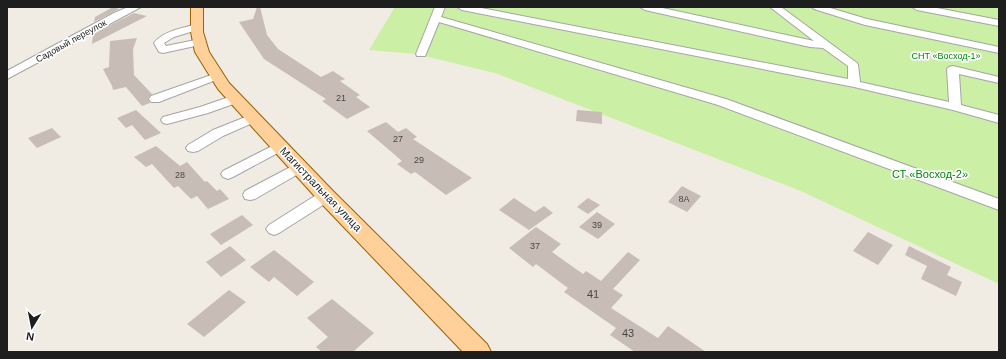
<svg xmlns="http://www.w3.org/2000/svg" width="1006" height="359" font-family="Helvetica,sans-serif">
<rect width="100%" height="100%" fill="#f0ebe3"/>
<path fill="#cbefa4" d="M 395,7 L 999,7 L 999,284 L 801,191 L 495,73 L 416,54 L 369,50 Z"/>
<g fill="#c8bdb6">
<path d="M 113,7 L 119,9 L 94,22 L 95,17 Z"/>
<path d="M 257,7 L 260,7 L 267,35 L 278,49 L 321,77 L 333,71 L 345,79 L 340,81 L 360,95 L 356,97 L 370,107 L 347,119 L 322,101 L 326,99 L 264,59 L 239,22 L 253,19 Z"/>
<path d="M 134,13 L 147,16 L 92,44 L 93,34 Z"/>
<path d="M 137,38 L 133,49 L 134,75 L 152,94 L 148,98 L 150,103 L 142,106 L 126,87 L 113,90 L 112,86 L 103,69 L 109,67 L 110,41 Z"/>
<path d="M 136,110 L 161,133 L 145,140 L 132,125 L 126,128 L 117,118 Z"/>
<path d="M 577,110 L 602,112 L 602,124 L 576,121 Z"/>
<path d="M 386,122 L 398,132 L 406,128 L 417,137 L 413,139 L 472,178 L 446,195 L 415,172 L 411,174 L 397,164 L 402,161 L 367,131 Z"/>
<path d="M 52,128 L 61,137 L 37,148 L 28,138 Z"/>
<path d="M 156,146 L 180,166 L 187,162 L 205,182 L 207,181 L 217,191 L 220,189 L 229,199 L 208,209 L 197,196 L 191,199 L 178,186 L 174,188 L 152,164 L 146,167 L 134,157 Z"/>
<path d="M 682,186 L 701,196 L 687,212 L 668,202 Z"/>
<path d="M 514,198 L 535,212 L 544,206 L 553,213 L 529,230 L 499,210 Z"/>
<path d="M 588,198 L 600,205 L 588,214 L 577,207 Z"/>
<path d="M 597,212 L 615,224 L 598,239 L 579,227 Z"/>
<path d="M 242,215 L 253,225 L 221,245 L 210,234 Z"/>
<path d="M 536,227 L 561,244 L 552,252 L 583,274 L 586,271 L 601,281 L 628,252 L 640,260 L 613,289 L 623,295 L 611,308 L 658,338 L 668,326 L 706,352 L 635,352 L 610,335 L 616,328 L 564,292 L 568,288 L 536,264 L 533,267 L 509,248 Z"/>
<path d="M 868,232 L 893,245 L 878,265 L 853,251 Z"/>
<path d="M 230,246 L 246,260 L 221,277 L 206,262 Z"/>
<path d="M 909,246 L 951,267 L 947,275 L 962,282 L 956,296 L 921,279 L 927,266 L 905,255 Z"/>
<path d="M 274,250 L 292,264 L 314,282 L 297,296 L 274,277 L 269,282 L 250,267 Z"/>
<path d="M 229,290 L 246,302 L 204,337 L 187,324 Z"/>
<path d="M 332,299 L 374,333 L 353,352 L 322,352 L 316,347 L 328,337 L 307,318 Z"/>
</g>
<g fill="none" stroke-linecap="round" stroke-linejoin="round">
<defs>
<g id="minor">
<path d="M 128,7 L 141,7 L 7,79 L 7,71 L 114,13 Z"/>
<path d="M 435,7 L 445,7 L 441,17 L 726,99 L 999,199 L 999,210 L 718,105 L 439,22 L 426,54 L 425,56 L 417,56 L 416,54 Z"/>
<path d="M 457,7 L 476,7 L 848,79 L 848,66 L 823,48 L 810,47 L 645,10 L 640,7 L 658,7 L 814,41 L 770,7 L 781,7 L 857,63 L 858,65 L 860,82 L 949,102 L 947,69 L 949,67 L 953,66 L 999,77 L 999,83 L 959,74 L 961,105 L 999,115 L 999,123 L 953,110 L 854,87 L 462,10 Z"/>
<path d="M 812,7 L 827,7 L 867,19 L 999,47 L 999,53 L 865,25 L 814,9 Z"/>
<path d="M 912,7 L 932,7 L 999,20 L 999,26 L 917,10 Z"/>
<path d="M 197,24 L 202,27 L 200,29 L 174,37 L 164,43 L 166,46 L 200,39 L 204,40 L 205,42 L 204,44 L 163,53 L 159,52 L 154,43 C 163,31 183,28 197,24 Z"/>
<path d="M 217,73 L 223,76 L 221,78 L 159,102 L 151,102 L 149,99 L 151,96 Z"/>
<path d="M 235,95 L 239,96 L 241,99 L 239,102 L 208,113 L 167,124 L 163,123 L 161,120 L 163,117 L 200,107 Z"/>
<path d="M 253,114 L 257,115 L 259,118 L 257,121 L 223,136 L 198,151 L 193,152 L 188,151 L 186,148 L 188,145 L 213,130 Z"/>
<path d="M 280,142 L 285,143 L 287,146 L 285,149 L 233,177 L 228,179 L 223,177 L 221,174 L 223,171 Z"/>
<path d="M 300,162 L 305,164 L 307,167 L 305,170 L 255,199 L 250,200 L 245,199 L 243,195 L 245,191 Z"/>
<path d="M 326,191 L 331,192 L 333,196 L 331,200 L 279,233 L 274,235 L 269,233 L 266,229 L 269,225 L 321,192 Z"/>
</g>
<path id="major" d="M 191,7 L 203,7 L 203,32 L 209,52 L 229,83 L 333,191 L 487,344 L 491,352 L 463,352 L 319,201 L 218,89 L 195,52 L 191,32 Z"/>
</defs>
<use href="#minor" stroke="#a5a5a5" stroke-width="2"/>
<use href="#major" stroke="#986100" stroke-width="2"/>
<use href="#minor" fill="#fff" fill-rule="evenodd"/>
<use href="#major" fill="#ffd099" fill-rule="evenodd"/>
</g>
<g text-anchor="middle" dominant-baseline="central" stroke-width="3.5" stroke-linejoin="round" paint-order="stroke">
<g font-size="9" fill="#1e1e1e" stroke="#fff">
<text transform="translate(71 41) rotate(-29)">Садовый переулок</text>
</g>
<g font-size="9" fill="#028609" stroke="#fff">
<text x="946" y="56">СНТ «Восход-1»</text>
</g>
<g font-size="9" fill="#484644">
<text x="341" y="98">21</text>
<text x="398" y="139">27</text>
<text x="419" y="160">29</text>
<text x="180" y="175">28</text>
<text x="684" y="199">8А</text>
<text x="597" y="225">39</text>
<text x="535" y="246">37</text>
</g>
<g font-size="11" fill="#028609" stroke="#fff">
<text x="930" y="174">СТ «Восход-2»</text>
</g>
<g font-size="11" fill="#1e1e1e" stroke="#fff">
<text transform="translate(321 189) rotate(46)">Магистральная улица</text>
</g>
<g font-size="11" fill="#484644">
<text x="593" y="294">41</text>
<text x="628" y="333">43</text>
</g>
</g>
<rect width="1006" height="359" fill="none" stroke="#1e1e1e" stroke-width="16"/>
<g transform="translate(32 327) rotate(190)" stroke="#ffffff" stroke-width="3" paint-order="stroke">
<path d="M0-3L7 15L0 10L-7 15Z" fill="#1e1e1e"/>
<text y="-6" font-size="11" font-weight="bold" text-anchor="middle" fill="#1e1e1e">N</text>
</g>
</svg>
